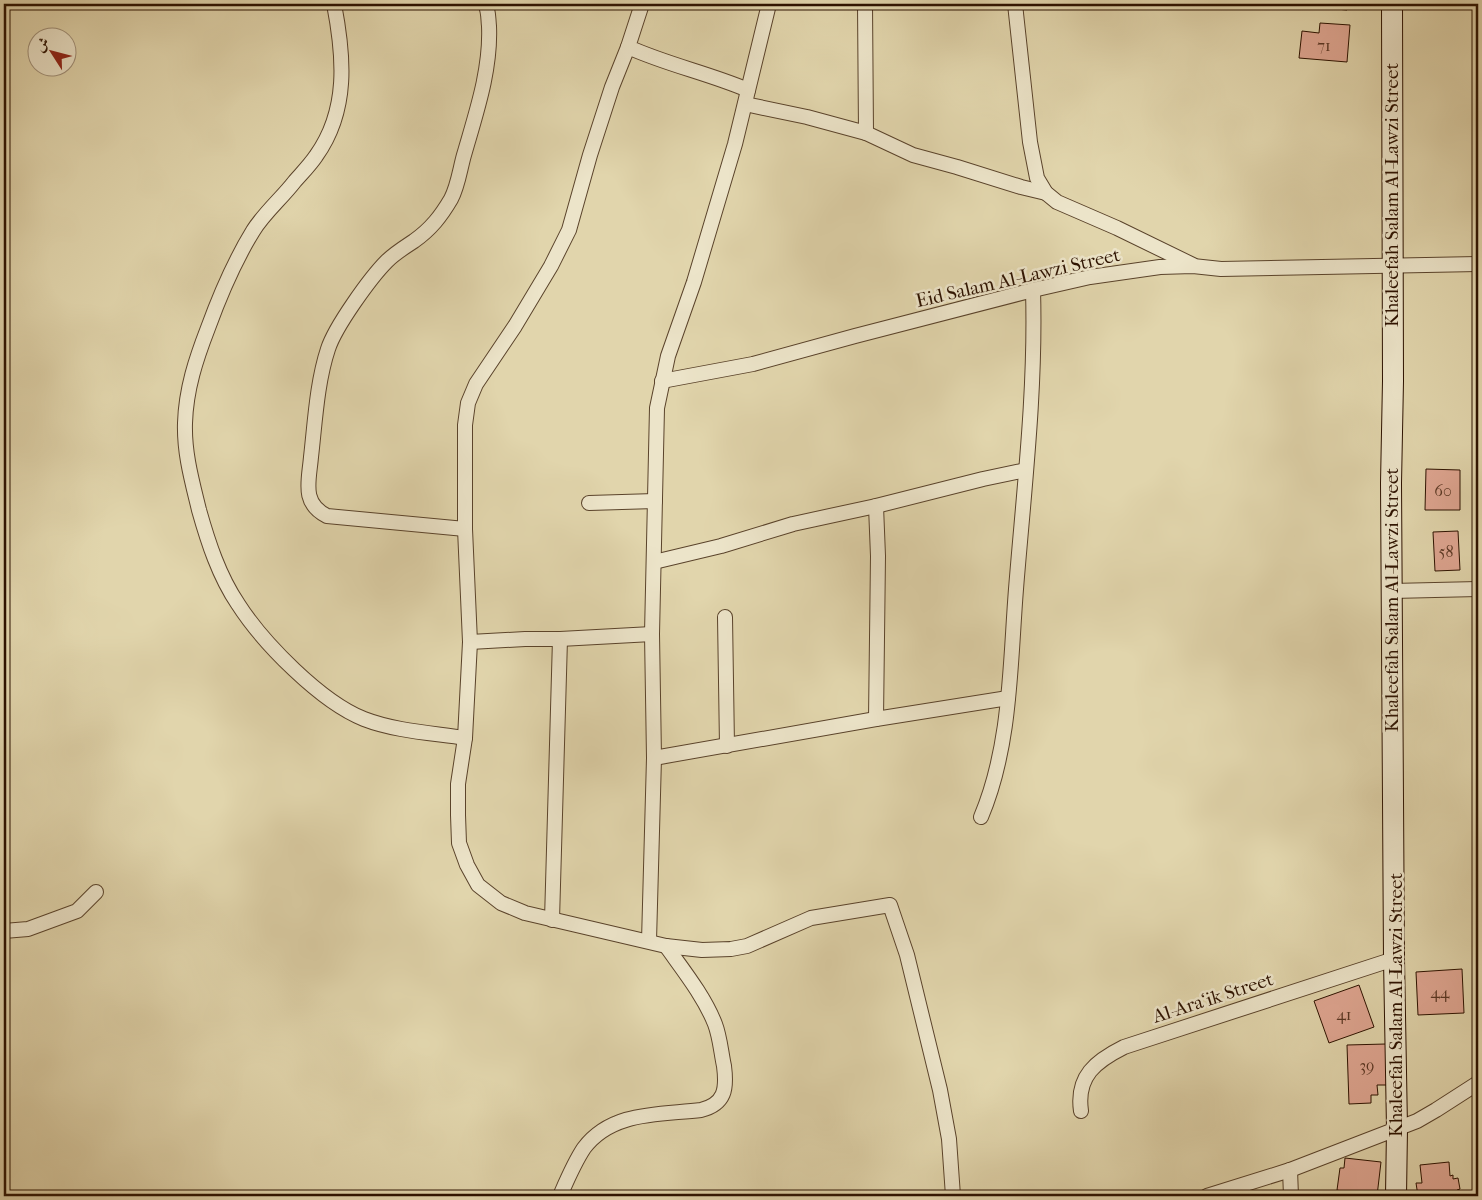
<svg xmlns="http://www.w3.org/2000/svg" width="1482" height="1200" font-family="'IM FELL French Canon',Amiri,serif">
<rect width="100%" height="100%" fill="#e1d5ac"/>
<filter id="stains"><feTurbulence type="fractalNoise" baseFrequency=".004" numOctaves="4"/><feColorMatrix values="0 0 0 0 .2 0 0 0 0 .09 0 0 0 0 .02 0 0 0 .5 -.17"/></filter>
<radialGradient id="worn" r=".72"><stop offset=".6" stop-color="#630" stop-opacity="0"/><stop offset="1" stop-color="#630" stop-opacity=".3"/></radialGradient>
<g fill="#dfa692" stroke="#2d1200">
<path d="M 1336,4 L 1347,4 L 1347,10 L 1336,9 Z"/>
<path d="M 1320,23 L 1350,25 L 1347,62 L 1299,58 L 1302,31 L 1319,33 Z"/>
<path d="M 1426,469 L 1460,470 L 1460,510 L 1425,510 Z"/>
<path d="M 1458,531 L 1460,570 L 1435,571 L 1433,532 Z"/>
<path d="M 1462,969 L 1464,1013 L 1418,1015 L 1416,972 Z"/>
<path d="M 1359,985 L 1374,1027 L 1329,1043 L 1314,1001 Z"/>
<path d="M 1386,1044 L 1387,1085 L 1377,1085 L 1378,1095 L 1371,1095 L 1371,1103 L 1349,1104 L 1347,1045 Z"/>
<path d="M 1345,1158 L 1381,1162 L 1377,1196 L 1340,1196 L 1341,1191 L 1337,1190 L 1340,1168 L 1344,1168 Z"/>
<path d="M 1449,1162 L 1450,1176 L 1453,1175 L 1453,1179 L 1458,1178 L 1460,1189 L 1457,1190 L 1458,1196 L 1447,1196 L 1447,1192 L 1440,1193 L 1441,1196 L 1418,1196 L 1416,1183 L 1422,1183 L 1420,1165 Z"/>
</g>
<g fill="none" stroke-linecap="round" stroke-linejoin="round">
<defs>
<g id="street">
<path d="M 334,4 C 344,56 349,110 316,156 C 310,165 302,173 295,181 C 282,198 264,213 253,231 C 234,262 220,295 208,328 C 196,359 186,389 185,423 C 184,453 192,481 199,510 C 208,542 219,576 238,604 C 263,643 321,702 364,719 C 395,731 432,733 465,738"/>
<path d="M 642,4 L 628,47 C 668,65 708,73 748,90"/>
<path d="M 865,4 L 866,133"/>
<path d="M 1015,4 L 1030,142 L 1037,178 L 1046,193 L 1057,202 L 1117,228 L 1193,265"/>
<path d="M 628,47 L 612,87 L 590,155 L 569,230 L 551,266 L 515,326 L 476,384 L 468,403 L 465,425 L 465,529 L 470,642 L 465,738 L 458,784 L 458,815 L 459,843 L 467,865 L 478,885 L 501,903 L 525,913 L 666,946 L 702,950 L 731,949 L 747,946 L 811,918 L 890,905 L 907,955 L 940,1090 L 949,1139 L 953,1196"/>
<path d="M 745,104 L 807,117 L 866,133 L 913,155 L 957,167 L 1021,187 L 1046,193"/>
<path d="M 662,381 L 753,364 L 855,336 L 1033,290 L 1090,277 L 1160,267 L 1193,266 L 1221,269 L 1478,264"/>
<path d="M 589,503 L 655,501"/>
<path d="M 465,529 L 327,516 C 301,503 309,481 311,457 C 315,422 317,382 328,349 C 335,327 370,278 387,261 C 395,253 405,247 414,241 C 431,229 441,216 451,199 C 458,186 460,169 464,155 C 476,113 491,70 489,26 C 488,18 489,11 485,4"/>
<path d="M 654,562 L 721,546 L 793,524 L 876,506 L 983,479 L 1026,470"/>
<path d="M 1392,591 L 1478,589"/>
<path d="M 725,617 L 727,746"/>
<path d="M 470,642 L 525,639 L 560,639 L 652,634"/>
<path d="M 876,719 L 878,556 L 876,506"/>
<path d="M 654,758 L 876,719 L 1008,698"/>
<path d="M 981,817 C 1011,746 1010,665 1016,589 C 1024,489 1036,390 1033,290"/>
<path d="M 552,920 L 560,639"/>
<path d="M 4,931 L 28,929 L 77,911 L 96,892"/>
<path d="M 649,941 L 654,758 L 652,634 L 657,408 L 668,356 L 694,282 L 735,144 L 769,4"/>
<path d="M 1081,1111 C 1076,1076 1096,1061 1124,1047 L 1394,959"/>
<path d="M 1290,1170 L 1291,1196"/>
<path d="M 560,1196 C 567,1180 574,1163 584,1148 C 612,1111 659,1115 701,1110 C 725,1104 727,1089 724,1066 C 721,1052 720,1037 715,1024 C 704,996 683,970 666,946"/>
<path d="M 1207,1196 L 1290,1170 L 1417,1121 L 1436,1110 L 1478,1083"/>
</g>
<path id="secondary" d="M 1392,4 L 1393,381 L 1391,483 L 1394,959 L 1397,1128 L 1396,1196"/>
</defs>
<use href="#street" stroke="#5a432b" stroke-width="16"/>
<use href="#secondary" stroke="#2d1200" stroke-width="22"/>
<use href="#street" stroke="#ece4c9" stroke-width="14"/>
<use href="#secondary" stroke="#ece4c9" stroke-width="20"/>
</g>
<g text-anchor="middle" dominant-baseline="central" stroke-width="5" stroke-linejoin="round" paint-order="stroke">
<g font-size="16" fill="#5a3724">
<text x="1324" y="45">71</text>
<text x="1443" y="490">60</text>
<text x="1446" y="551">58</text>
<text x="1440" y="992">44</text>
<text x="1344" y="1014">41</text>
<text x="1367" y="1065">39</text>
</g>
<g font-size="19" fill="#2d1200" stroke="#ece4c9">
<text transform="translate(1392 195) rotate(-90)">Khaleefah Salam Al-Lawzi Street</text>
<text transform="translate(1018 278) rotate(-13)">Eid Salam Al-Lawzi Street</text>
<text transform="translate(1392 600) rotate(-90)">Khaleefah Salam Al-Lawzi Street</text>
<text transform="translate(1213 998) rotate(-18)">Al-Ara‘ik Street</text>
<text transform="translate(1396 1005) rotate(-90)">Khaleefah Salam Al-Lawzi Street</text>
</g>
</g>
<rect width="1482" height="1200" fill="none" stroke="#e1d5ac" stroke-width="20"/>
<rect x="5" y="5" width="1472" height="1190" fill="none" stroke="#2d1200" stroke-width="2.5"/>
<rect x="10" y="10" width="1462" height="1180" fill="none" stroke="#2d1200"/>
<g transform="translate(52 52) rotate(306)"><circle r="24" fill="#ece4c9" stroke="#a09079"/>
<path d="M0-4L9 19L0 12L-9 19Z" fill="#8f2418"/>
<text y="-8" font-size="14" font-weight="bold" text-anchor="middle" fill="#2d1200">ش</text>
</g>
<rect width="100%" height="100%" filter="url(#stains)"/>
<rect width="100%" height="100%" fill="url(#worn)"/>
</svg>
